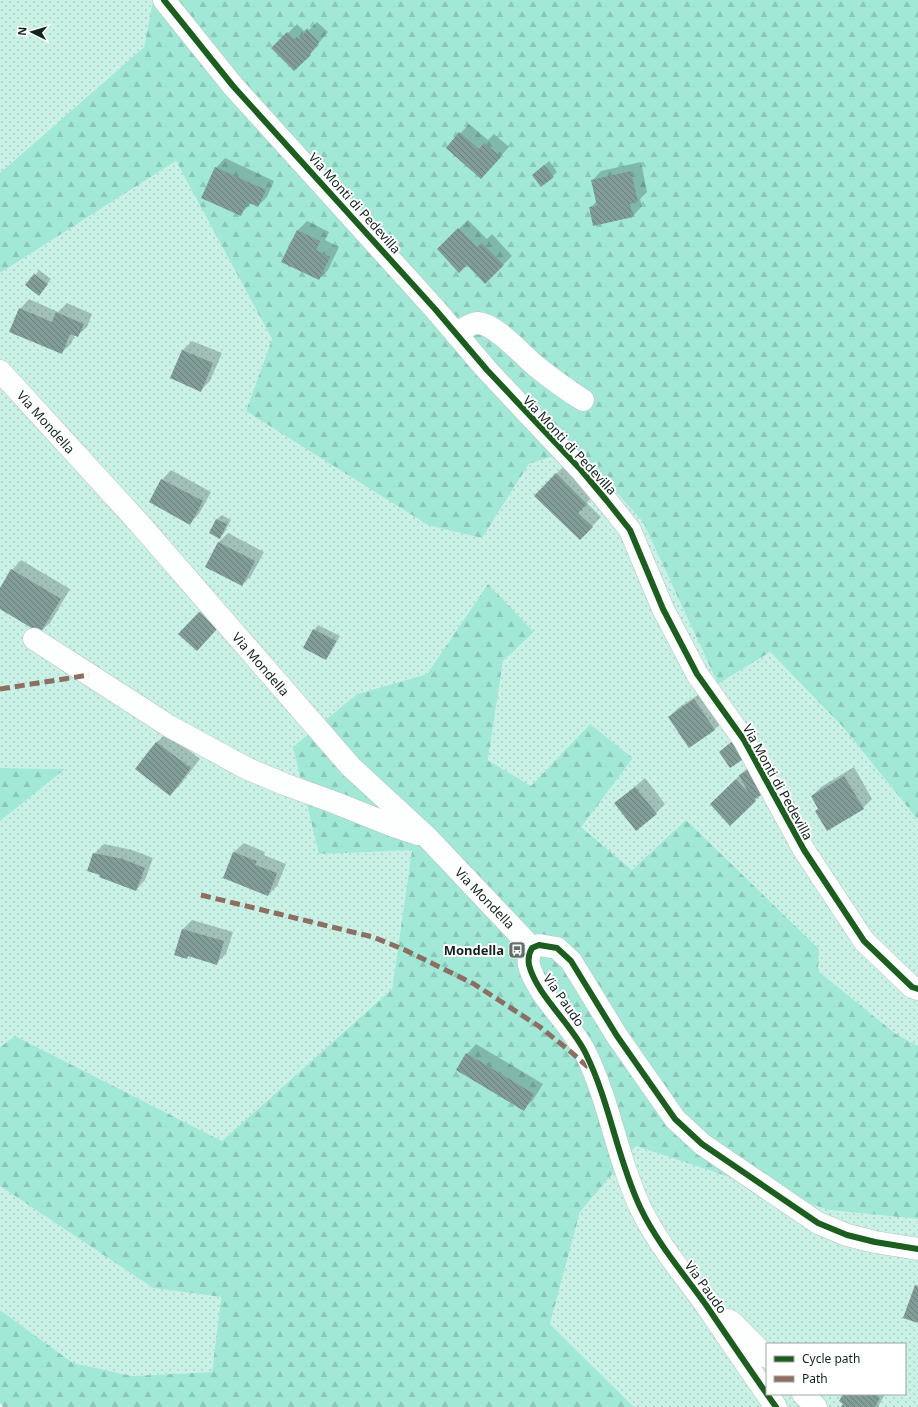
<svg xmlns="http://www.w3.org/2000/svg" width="918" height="1407" font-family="'Noto Sans',sans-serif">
<defs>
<pattern id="grass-dots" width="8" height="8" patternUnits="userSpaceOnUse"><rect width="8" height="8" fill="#c9f1e6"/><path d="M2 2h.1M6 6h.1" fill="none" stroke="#accec5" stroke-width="1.8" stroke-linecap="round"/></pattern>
<pattern id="forest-firs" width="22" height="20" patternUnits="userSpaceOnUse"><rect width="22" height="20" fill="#a1e8d7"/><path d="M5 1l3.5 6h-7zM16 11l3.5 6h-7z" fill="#8ac7b8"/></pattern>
<pattern id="building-back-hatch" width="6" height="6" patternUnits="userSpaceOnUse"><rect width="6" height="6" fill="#829c97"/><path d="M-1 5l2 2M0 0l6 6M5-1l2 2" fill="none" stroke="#697f7b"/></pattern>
</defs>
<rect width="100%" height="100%" fill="#f1faf8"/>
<g fill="url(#grass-dots)" fill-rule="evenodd">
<path d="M 0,0 L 153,0 L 144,47 L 0,173 Z"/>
<path d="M 176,161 L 272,339 L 246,411 L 482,538 L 529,464 L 577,449 L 643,522 L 718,684 L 770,652 L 842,726 L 918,820 L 918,1046 L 896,1034 L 818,971 L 686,821 L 632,870 L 580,827 L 633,758 L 590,724 L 531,786 L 488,760 L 503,661 L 534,632 L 488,584 L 427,674 L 357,694 L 412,850 L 392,989 L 222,1141 L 15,1036 L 0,1047 L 0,821 L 64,769 L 0,768 L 0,273 Z"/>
<path d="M 636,1146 L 829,1210 L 918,1219 L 918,1407 L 634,1407 L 550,1324 L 580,1212 ZM 767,1344 L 905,1344 L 905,1394 L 767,1394 Z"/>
<path d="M 0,1186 L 153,1288 L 221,1297 L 212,1372 L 132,1376 L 73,1363 L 0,1310 Z"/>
</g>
<g fill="url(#forest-firs)">
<path d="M 153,0 L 918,0 L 918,820 L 842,726 L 770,652 L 718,684 L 643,522 L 577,449 L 529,464 L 482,538 L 428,525 L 246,411 L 272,339 L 176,161 L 0,273 L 0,173 L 144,47 Z"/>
<path d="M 488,584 L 534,632 L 503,661 L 488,760 L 531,786 L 590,724 L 633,758 L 581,827 L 632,870 L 686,820 L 819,949 L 818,971 L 896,1034 L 918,1046 L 918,1219 L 829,1210 L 636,1146 L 580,1212 L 550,1324 L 634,1407 L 3,1407 L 0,1403 L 0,1310 L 73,1363 L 132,1376 L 212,1372 L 221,1297 L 153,1288 L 0,1186 L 0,1047 L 15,1036 L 222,1141 L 392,989 L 412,850 L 319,854 L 293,747 L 357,694 L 427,674 Z"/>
<path d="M 0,768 L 65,769 L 0,821 Z"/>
</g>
<g fill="#0003">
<path d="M 317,22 L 328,32 L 318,44 L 319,45 L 294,70 L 273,48 L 297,24 L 304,31 L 307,28 L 309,30 Z"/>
<path d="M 469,124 L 488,140 L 494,134 L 509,147 L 490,168 L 447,148 Z"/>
<path d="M 225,158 L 274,181 L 267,197 L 258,206 L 251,203 L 240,215 L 216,168 Z"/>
<path d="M 549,161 L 557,172 L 553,176 L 538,171 Z"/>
<path d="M 641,162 L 647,192 L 640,199 L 642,206 L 633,216 L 594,225 L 590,208 L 597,201 L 592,181 L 601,171 Z"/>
<path d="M 468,220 L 487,239 L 492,234 L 512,256 L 485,282 L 467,264 L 438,249 Z"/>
<path d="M 307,221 L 329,232 L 325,240 L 339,247 L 328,270 L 319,279 L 282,261 L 298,230 Z"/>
<path d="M 39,270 L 51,279 L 39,294 L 35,275 Z"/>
<path d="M 29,299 L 58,312 L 67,303 L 92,314 L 87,327 L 77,336 L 75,335 L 71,344 L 61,353 L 20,309 Z"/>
<path d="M 192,341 L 222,353 L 210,381 L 201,390 L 171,378 L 183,350 Z"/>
<path d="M 565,465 L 595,494 L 587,503 L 601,517 L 580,539 L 556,474 Z"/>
<path d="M 171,470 L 211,492 L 199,514 L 190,523 L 162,480 Z"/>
<path d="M 222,515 L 231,520 L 224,533 L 219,538 L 210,533 L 217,519 Z"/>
<path d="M 228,533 L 264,552 L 251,576 L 242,585 L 219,542 Z"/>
<path d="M 21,560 L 70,589 L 50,623 L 40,632 L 0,608 L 0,590 L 12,570 Z"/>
<path d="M 209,603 L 226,619 L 206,641 L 199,613 Z"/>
<path d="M 318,625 L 340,636 L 330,654 L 326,659 L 314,630 Z"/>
<path d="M 704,691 L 724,720 L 715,729 L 689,746 L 669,717 L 678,708 Z"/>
<path d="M 167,733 L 200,759 L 180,785 L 170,795 L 137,769 L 157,742 Z"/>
<path d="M 757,764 L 764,792 L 730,824 L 721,794 L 744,771 Z"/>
<path d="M 854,767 L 872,799 L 863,808 L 819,808 L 812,796 L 821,787 Z"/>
<path d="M 645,778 L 665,804 L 656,813 L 616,803 Z"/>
<path d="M 244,843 L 265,852 L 264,855 L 286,864 L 277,886 L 268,895 L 224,877 L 234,852 Z"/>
<path d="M 104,844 L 132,850 L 153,858 L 145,880 L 136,890 L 101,874 L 94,854 Z"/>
<path d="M 192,920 L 233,932 L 226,954 L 216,963 L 190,955 L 187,958 L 175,954 L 183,929 Z"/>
<path d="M 476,1044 L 543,1084 L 533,1100 L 523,1110 L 467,1054 Z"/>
<path d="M 845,1394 L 885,1394 L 878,1407 L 842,1407 L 845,1403 Z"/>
</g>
<g fill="url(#building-back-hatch)">
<path d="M 307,30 L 319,42 L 310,54 L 311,55 L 294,71 L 271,48 L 287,32 L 294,39 L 297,37 L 299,39 Z"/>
<path d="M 459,132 L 479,149 L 484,143 L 501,157 L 481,179 L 446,148 Z"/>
<path d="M 544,165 L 554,177 L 541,187 L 532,175 Z"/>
<path d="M 215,167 L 266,190 L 258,207 L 247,202 L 241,216 L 201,198 Z"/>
<path d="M 631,171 L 638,202 L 630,204 L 633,217 L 593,226 L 589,207 L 597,206 L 591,180 Z"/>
<path d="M 458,228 L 477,247 L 482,243 L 504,265 L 485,284 L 467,265 L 459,273 L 437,249 Z"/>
<path d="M 297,230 L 320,241 L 316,250 L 330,257 L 319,280 L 281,262 Z"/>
<path d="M 34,274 L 48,284 L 39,296 L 25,285 Z"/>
<path d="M 19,308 L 52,322 L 56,312 L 84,324 L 78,337 L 70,334 L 62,354 L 9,332 Z"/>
<path d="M 182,350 L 213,363 L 201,392 L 170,378 Z"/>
<path d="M 556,473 L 587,504 L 578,513 L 593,527 L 580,540 L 534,496 Z"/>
<path d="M 161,479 L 203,501 L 190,525 L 149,502 Z"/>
<path d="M 216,519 L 227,524 L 220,539 L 209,533 Z"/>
<path d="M 218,542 L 255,561 L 242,586 L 205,567 Z"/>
<path d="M 11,569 L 61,599 L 40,633 L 0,609 L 0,588 Z"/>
<path d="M 199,612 L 217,629 L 197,651 L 178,634 Z"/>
<path d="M 313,629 L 336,641 L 326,660 L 303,648 Z"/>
<path d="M 694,699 L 715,730 L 689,748 L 668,717 Z"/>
<path d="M 735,739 L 745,758 L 730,768 L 719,752 Z"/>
<path d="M 156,742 L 191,768 L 170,796 L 135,769 Z"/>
<path d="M 753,768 L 766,792 L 754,799 L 756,801 L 730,826 L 710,804 L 736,779 L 748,792 L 739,775 Z"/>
<path d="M 844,776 L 864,809 L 827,831 L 815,811 L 818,809 L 811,796 Z"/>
<path d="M 635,787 L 657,814 L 636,831 L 614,803 Z"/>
<path d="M 233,852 L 257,861 L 255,865 L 277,873 L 268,896 L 223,878 Z"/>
<path d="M 93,853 L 123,859 L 145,868 L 136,891 L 99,877 L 100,875 L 87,871 Z"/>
<path d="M 182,929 L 224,941 L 217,965 L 188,956 L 187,959 L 174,955 Z"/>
<path d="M 466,1053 L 534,1094 L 524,1111 L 456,1070 Z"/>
<path d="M 915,1285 L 918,1286 L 918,1323 L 903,1318 Z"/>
<path d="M 843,1394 L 875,1394 L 880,1398 L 875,1407 L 841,1407 L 843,1404 L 839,1401 Z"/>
</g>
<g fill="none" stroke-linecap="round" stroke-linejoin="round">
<defs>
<g id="minor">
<path d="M 164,0 L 233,86 L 435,309 L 487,370 L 581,470 L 607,501 L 630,530 L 663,609 L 697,674 L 744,740 L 804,850 L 864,941 L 912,987 L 918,989"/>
<path d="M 456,334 C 463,330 470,323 478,323 C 496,324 523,356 537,367 C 552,379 567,390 583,400"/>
<path d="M 0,371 L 139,523 L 351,767 L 427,837 L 532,948"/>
<path d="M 34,639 L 169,726 L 246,768 L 284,784 L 336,803 L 391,825 L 418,834"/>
<path d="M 719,1320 L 728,1320 L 733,1323 L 767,1357"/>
<path d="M 803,1394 L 816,1407"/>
<path d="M 776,1407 C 752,1373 729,1339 706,1305 C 683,1273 657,1243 640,1207 C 617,1158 610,1103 586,1054 C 572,1024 537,996 529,965 C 528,959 529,953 532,948 L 539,945 L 557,948 L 571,961 L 617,1036 L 675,1119 L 702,1144 L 818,1223 L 847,1235 L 875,1242 L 918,1249"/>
</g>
</defs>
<use href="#minor" stroke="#b7c3c0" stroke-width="23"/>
<use href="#minor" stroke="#fdfefe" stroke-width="22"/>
<g stroke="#8d6e63" stroke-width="5" stroke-dasharray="10 5" stroke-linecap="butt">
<path d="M 0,689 L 89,675"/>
<path d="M 201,895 L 373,937 L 405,950 L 474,984 L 540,1027 L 571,1052 L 589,1068"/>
</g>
<defs>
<g id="cycleway">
<path d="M 164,0 L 233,86 L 435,309 L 487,370 L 581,470 L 607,501 L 630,530 L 663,609 L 697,674 L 744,740 L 804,850 L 864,941 L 912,987 L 918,989"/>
<path d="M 776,1407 C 752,1373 729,1339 706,1305 C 683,1273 657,1243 640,1207 C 617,1158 610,1103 586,1054 C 572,1024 537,996 529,965 C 528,959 529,953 532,948 L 539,945 L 557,948 L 571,961 L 617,1036 L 675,1119 L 702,1144 L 818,1223 L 847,1235 L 875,1242 L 918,1249"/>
</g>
</defs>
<use href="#cycleway" stroke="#fff" stroke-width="8"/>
<use href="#cycleway" stroke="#1b5e20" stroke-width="6"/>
</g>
<defs>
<symbol id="bus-square" viewBox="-11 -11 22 22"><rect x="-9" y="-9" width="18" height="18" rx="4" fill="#616f6b" stroke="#fff"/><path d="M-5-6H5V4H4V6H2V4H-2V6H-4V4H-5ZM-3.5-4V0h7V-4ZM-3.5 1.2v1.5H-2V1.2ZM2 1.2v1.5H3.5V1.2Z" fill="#fff"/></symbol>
</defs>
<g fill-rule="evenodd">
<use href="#bus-square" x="507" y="940" width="20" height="20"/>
</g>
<g text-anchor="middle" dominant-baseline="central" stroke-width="4" stroke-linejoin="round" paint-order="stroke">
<g font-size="13" fill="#13241f" stroke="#fff">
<text transform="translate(355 203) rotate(48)">Via Monti di Pedevilla</text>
<text transform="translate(46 422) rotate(48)">Via Mondella</text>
<text transform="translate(570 445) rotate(47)">Via Monti di Pedevilla</text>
<text transform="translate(261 664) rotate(49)">Via Mondella</text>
<text transform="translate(778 782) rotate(61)">Via Monti di Pedevilla</text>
<text transform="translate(485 898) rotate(46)">Via Mondella</text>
<text transform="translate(564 1000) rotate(55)">Via Paudo</text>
<text transform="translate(706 1287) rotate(54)">Via Paudo</text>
</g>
<g font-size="13" font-weight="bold" fill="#13241f" stroke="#fff" text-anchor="end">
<text x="504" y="950">Mondella</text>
</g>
</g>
<rect x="766" y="1343" width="140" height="52" fill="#ffffff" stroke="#a1a7a5"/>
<rect x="774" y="1356" width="20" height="6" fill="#1b5e20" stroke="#a1a7a5"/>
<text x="802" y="1363" font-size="12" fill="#13241f">Cycle path</text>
<rect x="774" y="1376" width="20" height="6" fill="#8d6e63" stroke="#a1a7a5"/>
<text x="802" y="1383" font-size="12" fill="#13241f">Path</text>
<g transform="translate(32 32) rotate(275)" stroke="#ffffff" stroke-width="3" paint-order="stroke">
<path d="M0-3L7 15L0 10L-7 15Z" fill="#13241f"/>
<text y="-6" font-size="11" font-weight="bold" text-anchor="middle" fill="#13241f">N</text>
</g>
</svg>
